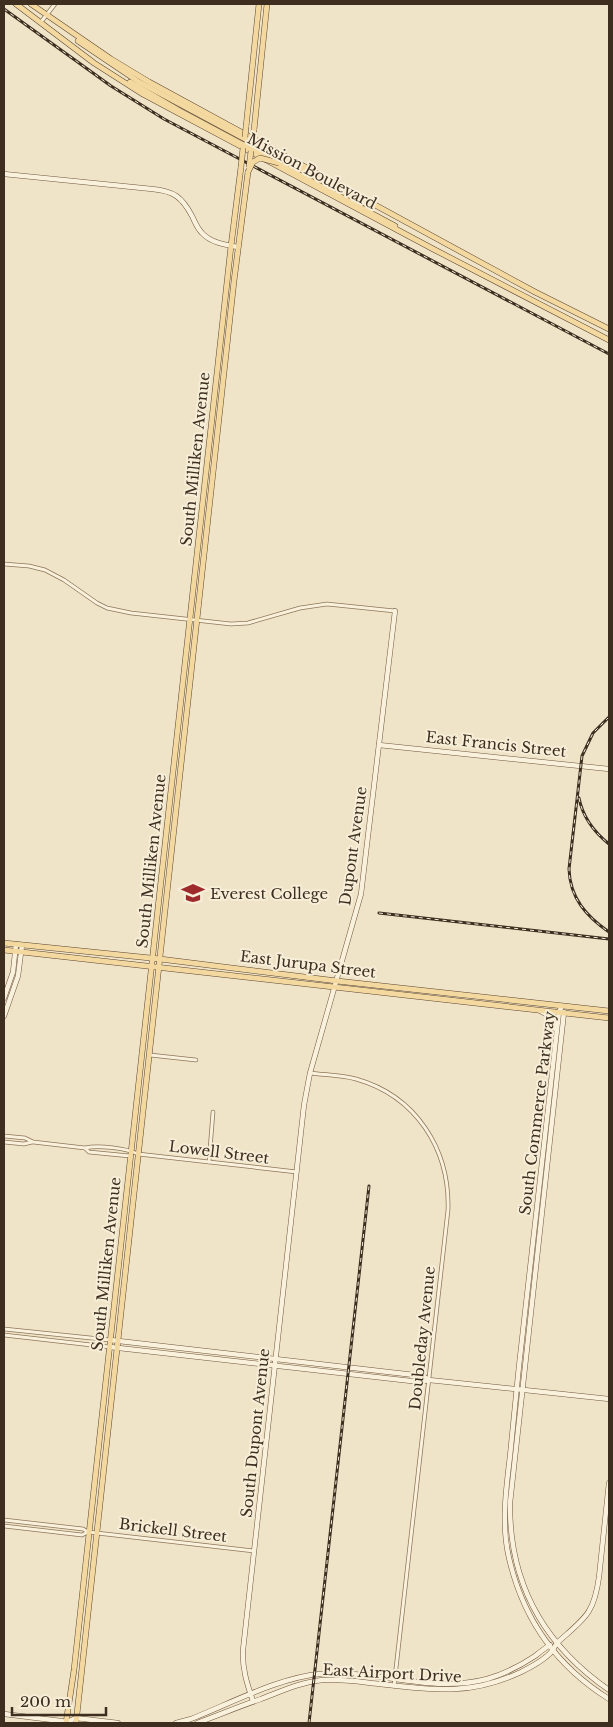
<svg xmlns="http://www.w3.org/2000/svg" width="613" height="1727" font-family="'Libre Baskerville',serif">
<rect width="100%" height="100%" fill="#f0e4c8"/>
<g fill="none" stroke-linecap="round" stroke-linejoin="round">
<defs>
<g id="street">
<path d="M 41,22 L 55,4"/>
<path d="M 4,564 L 29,566 L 45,570 L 64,580 L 97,603 L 107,608 L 131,613 L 231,624 L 248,623 L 300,608 L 327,604 L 395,611"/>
<path d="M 150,1055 L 196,1060"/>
<path d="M 310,1073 C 325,1075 341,1075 356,1079 C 416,1096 450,1149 448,1210 L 394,1686"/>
<path d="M 4,1136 L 25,1138 L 33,1142 L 85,1148 L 89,1152 L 130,1156"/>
<path d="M 4,1142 L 24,1144 L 32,1142"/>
<path d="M 85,1148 C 98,1145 126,1148 138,1154 L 297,1172"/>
<path d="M 209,1162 L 213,1112"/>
<path d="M 4,1329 L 110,1340"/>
<path d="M 4,1335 L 109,1347"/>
<path d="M 4,1520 L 83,1529 L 88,1532 L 254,1551"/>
<path d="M 4,1526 L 82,1535 L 88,1532"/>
</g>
<g id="secondary">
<path d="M 4,174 L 152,189 C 174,191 182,197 192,216 C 195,222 197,228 202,233 C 211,243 226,245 238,247"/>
<path d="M 379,745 L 609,769"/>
<path d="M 4,998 L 13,972 L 16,944"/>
<path d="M 562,1006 L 559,1012 C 546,1130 532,1248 519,1366 C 516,1396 513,1426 510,1456 C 506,1490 501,1524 509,1558 C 523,1619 556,1666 609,1699"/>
<path d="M 540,1011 C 549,1015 554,1019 555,1029"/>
<path d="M 564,1012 L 510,1503 C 509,1583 544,1645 609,1690"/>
<path d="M 4,1016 L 18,976 L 22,945"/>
<path d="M 110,1340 L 423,1376 L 429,1380"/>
<path d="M 110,1347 L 420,1382 L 429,1380 L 609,1399"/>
<path d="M 253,1701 C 247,1684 242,1668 243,1650 L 304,1105 L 310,1073 L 361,894 L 395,611"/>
<path d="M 4,1714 L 61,1721 L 71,1723"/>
<path d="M 67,1722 L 76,1718 L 118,1723"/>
<path d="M 176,1723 L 191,1719 C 229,1704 280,1677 320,1674 C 375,1669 431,1694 487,1679 C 504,1674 520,1666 535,1656 C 540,1652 545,1648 550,1645"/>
<path d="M 197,1723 C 219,1715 240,1706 261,1699 C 282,1691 301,1682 323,1680 C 342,1679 361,1682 380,1684 C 433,1690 470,1696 521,1672 C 531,1667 545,1660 552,1651 C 555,1648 555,1644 558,1642 C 585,1618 594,1614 599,1577 L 609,1483"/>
</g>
<g id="primary">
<path d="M 16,4 L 94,63 L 141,93 L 435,250 L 609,340"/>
<path d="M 31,4 L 111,59 L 149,82 L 535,292 L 609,329"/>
<path d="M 78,41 L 139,82 L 360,201 L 373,206"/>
<path d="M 130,82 L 178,110 L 395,226"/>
<path d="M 246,127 L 259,4"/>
<path d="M 254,130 L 267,4"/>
<path d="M 4,943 L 160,959 L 337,981 L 609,1011"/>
<path d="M 4,950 L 609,1018"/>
<path d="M 66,1723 L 74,1670 L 231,246 L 241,167"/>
<path d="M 76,1723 L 234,281 L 248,172"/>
</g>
</defs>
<use href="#street" stroke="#8d765c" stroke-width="4.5"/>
<use href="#secondary" stroke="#6f573f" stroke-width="5.5"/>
<use href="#primary" stroke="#5b4430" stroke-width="6"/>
<use href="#street" stroke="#faf1dc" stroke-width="3"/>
<use href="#secondary" stroke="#faf1dc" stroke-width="4.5"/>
<use href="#primary" stroke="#f3d9a0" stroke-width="5"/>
<defs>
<g id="rail">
<path d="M 4,9 L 111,86 L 164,119 L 609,354"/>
<path d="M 609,717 L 593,733 L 582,756 L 569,869 C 570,898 586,916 609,932"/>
<path d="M 579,798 C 583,818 594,832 609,844"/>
<path d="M 379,913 L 609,939"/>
<path d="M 309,1723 L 369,1186"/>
</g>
</defs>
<use href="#rail" stroke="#3d2e20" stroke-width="3"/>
<use href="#rail" stroke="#f7eed8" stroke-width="1" stroke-dasharray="4" stroke-linecap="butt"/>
<defs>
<g id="primary-bridge">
<path d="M 245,137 L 246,127"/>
<path d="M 252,141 L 254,130"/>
<path d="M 241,167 L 243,148"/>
<path d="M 249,167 L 251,151"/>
<path d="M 248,172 L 253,162 L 260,158 L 279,163"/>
</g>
</defs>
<use href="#primary-bridge" stroke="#5b4430" stroke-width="6" stroke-linecap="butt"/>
<use href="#primary-bridge" stroke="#f3d9a0" stroke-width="5"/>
</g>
<defs>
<symbol id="university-bare" viewBox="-9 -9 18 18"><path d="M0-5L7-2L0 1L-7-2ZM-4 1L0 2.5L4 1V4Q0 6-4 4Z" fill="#9e2a2b" stroke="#f7eed8" stroke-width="2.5" paint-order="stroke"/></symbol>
</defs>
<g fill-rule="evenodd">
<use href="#university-bare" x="177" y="877" width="32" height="32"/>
</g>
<g text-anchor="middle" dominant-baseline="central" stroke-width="4" stroke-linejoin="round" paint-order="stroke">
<g font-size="15" fill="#3d2e20" stroke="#f7eed8">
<text transform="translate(312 171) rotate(28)">Mission Boulevard</text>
<text transform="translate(195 459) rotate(-84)">South Milliken Avenue</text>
<text transform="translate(496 744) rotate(6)">East Francis Street</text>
<text transform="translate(353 846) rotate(-82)">Dupont Avenue</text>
<text transform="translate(151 861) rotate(-84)">South Milliken Avenue</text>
<text transform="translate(308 964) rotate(7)">East Jurupa Street</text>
<text transform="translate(537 1113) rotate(-83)">South Commerce Parkway</text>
<text transform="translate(219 1152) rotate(7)">Lowell Street</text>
<text transform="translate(106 1264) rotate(-84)">South Milliken Avenue</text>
<text transform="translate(422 1338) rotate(-84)">Doubleday Avenue</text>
<text transform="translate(255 1433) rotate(-84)">South Dupont Avenue</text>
<text transform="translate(173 1530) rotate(7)">Brickell Street</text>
<text transform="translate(392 1673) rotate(3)">East Airport Drive</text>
</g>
<g font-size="15" fill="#3d2e20" stroke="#f7eed8" text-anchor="start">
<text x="210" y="893">Everest College</text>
</g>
</g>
<rect width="613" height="1727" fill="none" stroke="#3d2e20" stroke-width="10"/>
<path d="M12 1707v8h94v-8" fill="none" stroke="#3d2e20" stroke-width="2.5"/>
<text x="20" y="1707" font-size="15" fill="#3d2e20" stroke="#f7eed8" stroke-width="4" paint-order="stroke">200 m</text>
</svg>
